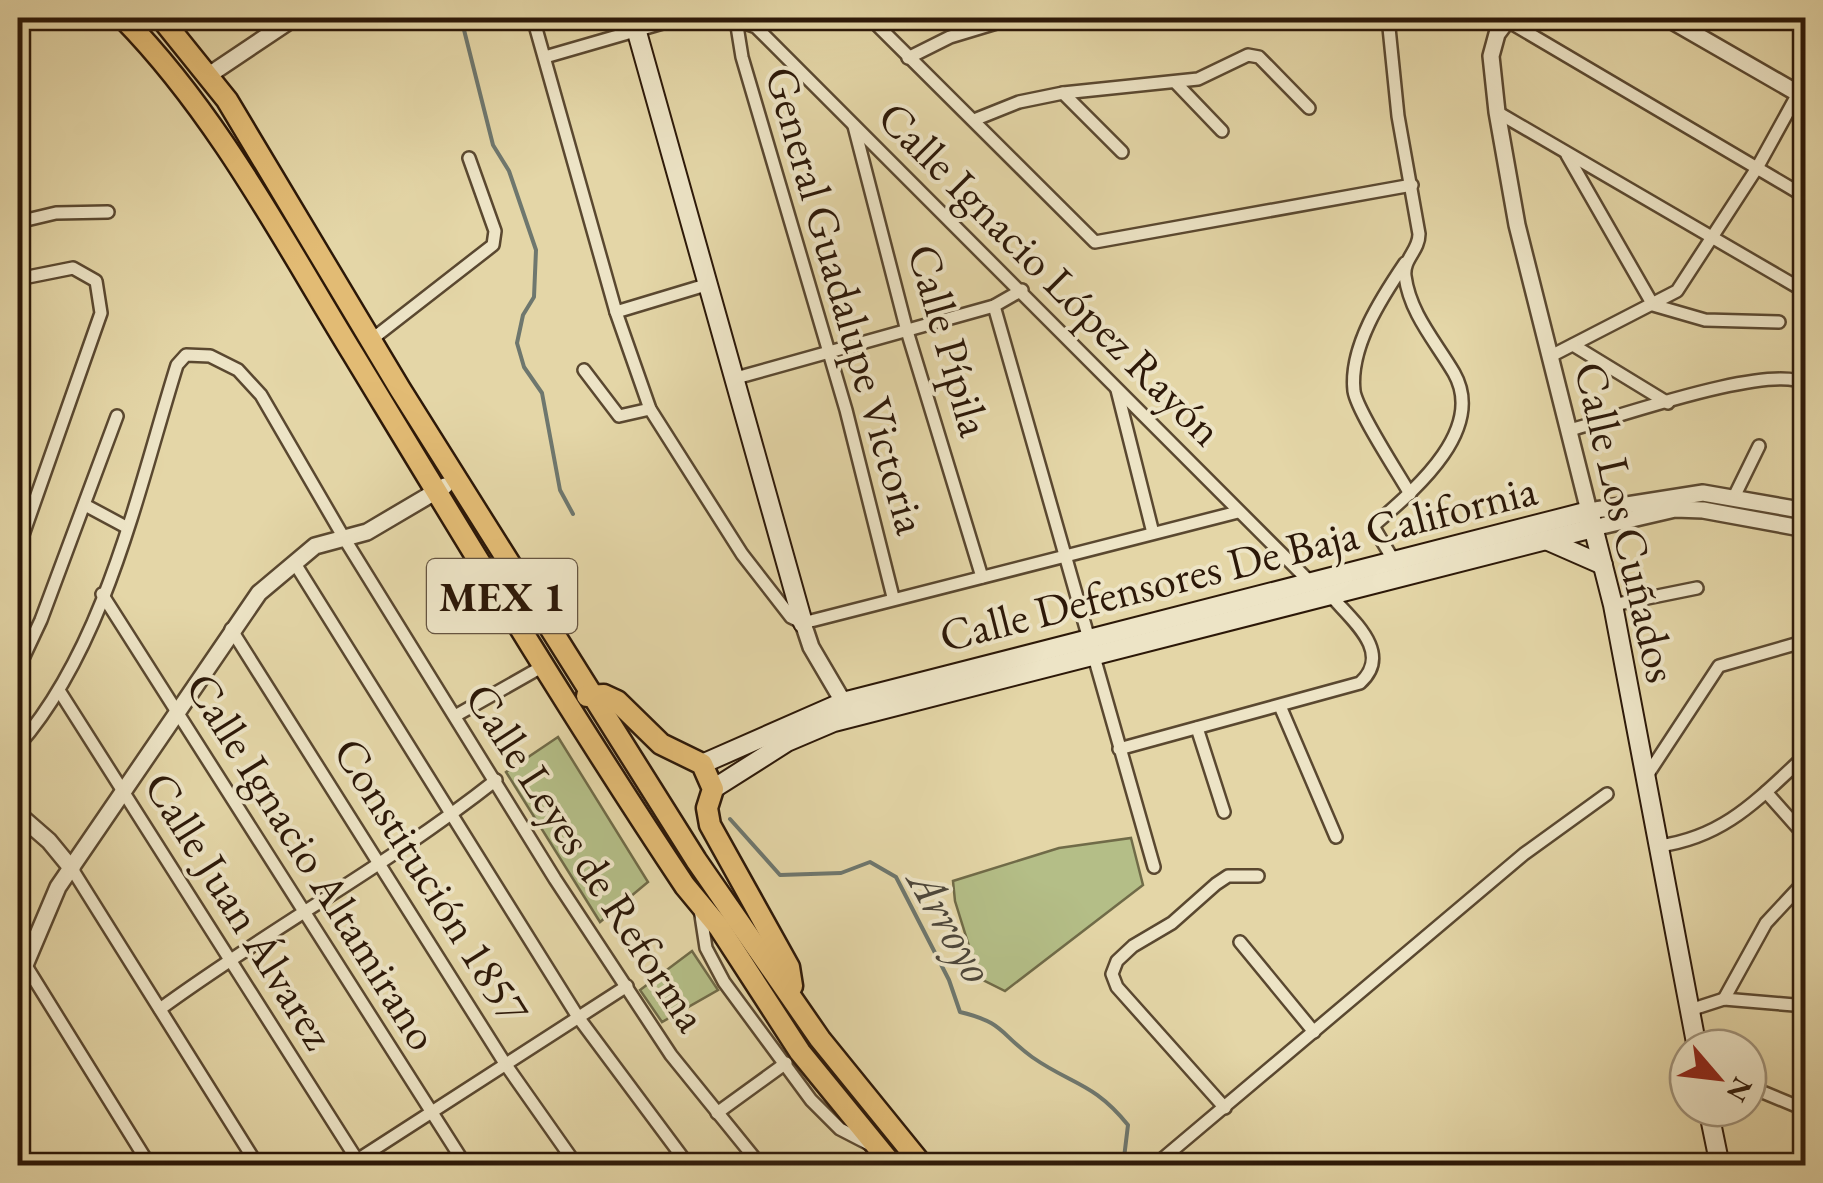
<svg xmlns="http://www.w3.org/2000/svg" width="1823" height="1183" font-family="'EB Garamond',serif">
<rect width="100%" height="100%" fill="#e4d6a7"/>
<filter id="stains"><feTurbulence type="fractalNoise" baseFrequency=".002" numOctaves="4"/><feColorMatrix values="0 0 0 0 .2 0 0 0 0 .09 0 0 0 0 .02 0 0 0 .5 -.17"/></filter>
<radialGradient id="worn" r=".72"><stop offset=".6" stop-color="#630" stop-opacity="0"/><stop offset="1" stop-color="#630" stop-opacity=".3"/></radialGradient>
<g fill="#b4be87" stroke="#706b48" stroke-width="2.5">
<path d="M 558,737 L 648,882 L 600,922 L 506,772 Z"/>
<path d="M 1131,838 L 1143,885 L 1005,991 L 979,978 L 955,901 L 953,881 L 1059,848 Z"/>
<path d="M 692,951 L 718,990 L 662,1022 L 640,990 Z"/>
</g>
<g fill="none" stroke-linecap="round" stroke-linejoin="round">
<g stroke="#6e776e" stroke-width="4">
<path d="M 461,18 L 493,145 L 509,171 L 536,250 L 534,297 L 523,315 L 517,343 L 524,367 L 542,393 L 560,490 L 573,514"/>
<path d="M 730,819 L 780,875 L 841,873 L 870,862 L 896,877 L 949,980 L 960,1012 C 1005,1023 999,1033 1032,1057 C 1072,1085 1093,1082 1128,1125 L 1123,1166"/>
</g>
<defs>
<g id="minor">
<path d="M 533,18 L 616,312 L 650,409 L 742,554 L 791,617 L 803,623 L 1238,512"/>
<path d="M 870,18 L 1095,242 L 1412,185"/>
<path d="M 1388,18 L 1398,116 L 1419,234 C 1419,251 1403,259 1405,276 C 1410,314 1436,342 1454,373 C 1487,431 1412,492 1373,526 L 1394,561"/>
<path d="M 736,20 L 742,57 L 846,410 L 893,597"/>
<path d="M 1506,20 L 1806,197"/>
<path d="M 545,57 L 673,20 L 736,20 L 756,27 L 1310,582"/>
<path d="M 908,58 L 950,37 L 1013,18"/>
<path d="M 1175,82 L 1222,131"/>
<path d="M 1063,93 L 1122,152"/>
<path d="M 1497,112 L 1806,292"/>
<path d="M 974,120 L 1019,102 L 1063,93 L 1198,79 L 1248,55 L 1259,57 L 1309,108"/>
<path d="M 854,126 L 907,331 L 982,577"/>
<path d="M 1567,155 L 1653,305 L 1705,320 L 1779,322"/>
<path d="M 18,222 L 56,213 L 108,212"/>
<path d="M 1405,263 C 1382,297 1349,347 1354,391 C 1357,411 1398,473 1410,494"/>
<path d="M 18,279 L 73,268 L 96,281 L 101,313 L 18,549"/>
<path d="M 994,306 L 1154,867"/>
<path d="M 616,312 L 709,284"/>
<path d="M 371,340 L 493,245 L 495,231 L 469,158"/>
<path d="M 1573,345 L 1668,403"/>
<path d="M 1549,357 L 1677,291 L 1757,168 L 1806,79"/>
<path d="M 584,370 L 619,416 L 650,409"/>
<path d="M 736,378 L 994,306 L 1022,290"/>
<path d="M 1117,390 L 1153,533"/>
<path d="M 1570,430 C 1615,418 1772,362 1806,384"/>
<path d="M 1734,497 L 1759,446"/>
<path d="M 85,505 L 126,527"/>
<path d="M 294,562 L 578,1017 L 689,1166"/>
<path d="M 102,594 L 466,1166"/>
<path d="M 1613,605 L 1697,588"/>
<path d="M 231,629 L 506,1065 L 577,1166"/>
<path d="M 18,669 L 41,620 L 117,416"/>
<path d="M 60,692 L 361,1166"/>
<path d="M 1280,706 L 1336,837"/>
<path d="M 455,716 L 545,665"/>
<path d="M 1197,728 L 1224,812"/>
<path d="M 18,746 C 105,647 138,490 177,365 L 186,355 L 210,356 L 238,370 L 261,395 L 344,538 L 555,879 L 671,1055 L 761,1166"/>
<path d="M 1119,749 L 1360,683 C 1393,653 1353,621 1332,597"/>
<path d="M 1646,777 L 1719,666 L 1806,641"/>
<path d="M 1766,792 L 1806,837"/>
<path d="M 1659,846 C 1725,837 1758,799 1806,755"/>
<path d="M 72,869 L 258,1166"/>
<path d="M 700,909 L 706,948 L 724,982 L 811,1100 L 840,1129 L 871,1145"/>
<path d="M 1240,942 L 1314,1032"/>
<path d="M 18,953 L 150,1166"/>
<path d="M 1724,999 L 1766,923 L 1806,880"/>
<path d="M 160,1009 C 269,929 390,864 496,780"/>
<path d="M 1690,1010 L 1724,999 L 1806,1006"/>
<path d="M 1748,1086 L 1806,1110"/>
<path d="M 1225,1108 L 1117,987 L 1112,974 L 1117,961 L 1133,946 L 1172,923 L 1216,884 L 1228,876 L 1258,876"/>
<path d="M 717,1113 L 786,1063"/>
<path d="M 348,1166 L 627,986"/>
<path d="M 1154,1166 L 1524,854 L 1607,794"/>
</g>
<g id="tertiary">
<path d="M 1509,18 L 1497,34 L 1491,56 L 1497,112 L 1517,225 L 1589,511 L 1703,493 L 1806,511"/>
<path d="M 1667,18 L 1806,98"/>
<path d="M 209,75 L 294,18"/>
<path d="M 1593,528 L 1675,509 L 1703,510 L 1806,529"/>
<path d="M 803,623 L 811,647 L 848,710"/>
<path d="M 18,814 L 49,841 L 72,869"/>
<path d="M 25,965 L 58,887 L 259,593 L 315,546 L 367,532 L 445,486"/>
</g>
<g id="secondary">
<path d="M 633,18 L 803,623"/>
<path d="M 1546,540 L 1603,565"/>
<path d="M 702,764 L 843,702 L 1589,511 L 1613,605 L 1697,1048"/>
<path d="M 713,789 L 787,742 L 834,722 L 1593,528"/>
<path d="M 1708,1108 L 1720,1166"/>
</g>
<g id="trunk">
<path d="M 123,18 C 218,115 282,238 353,354 C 461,532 569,712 685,886 L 719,927 L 800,1052 L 893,1166"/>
<path d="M 161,18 L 227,100 L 400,389 L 696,860 L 820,1039 L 923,1166"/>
<path d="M 587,696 L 604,695 L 617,701 L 661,744 L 702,764 L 713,789 L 707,808 L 710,825 L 789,967 L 792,986"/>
</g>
</defs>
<use href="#minor" stroke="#5a4830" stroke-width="16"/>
<use href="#tertiary" stroke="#5a4830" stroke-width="20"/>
<use href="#secondary" stroke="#2c1808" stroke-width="22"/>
<use href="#trunk" stroke="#2c1808" stroke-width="25"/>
<use href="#minor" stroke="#ede4c6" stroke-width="11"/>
<use href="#tertiary" stroke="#ede4c6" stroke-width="15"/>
<use href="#secondary" stroke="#ede4c6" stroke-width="18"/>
<use href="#trunk" stroke="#e2bb74" stroke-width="20"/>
</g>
<g text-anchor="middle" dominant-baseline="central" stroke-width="8" stroke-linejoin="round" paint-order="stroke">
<rect fill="#ede4c6" stroke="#665541" stroke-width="2.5" x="427" y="559" width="150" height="74" rx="8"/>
<g font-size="42" font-weight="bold" fill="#2c1808">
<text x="502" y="596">MEX 1</text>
</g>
<g font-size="45" fill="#2c1808" stroke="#ede4c6">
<text transform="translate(1051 273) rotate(45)">Calle Ignacio López Rayón</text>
<text transform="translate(847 300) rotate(74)">General Guadalupe Victoria</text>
<text transform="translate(950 340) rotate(74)">Calle Pípila</text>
<text transform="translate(1627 522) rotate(77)">Calle Los Cuñados</text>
<text transform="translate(1238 562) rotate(-14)">Calle Defensores De Baja California</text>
<text transform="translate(587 857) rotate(57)">Calle Leyes de Reforma</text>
<text transform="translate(313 861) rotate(58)">Calle Ignacio Altamirano</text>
<text transform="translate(432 880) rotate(58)">Constitución 1857</text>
<text transform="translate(240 910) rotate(58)">Calle Juan Álvarez</text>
</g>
<g font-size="48" font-style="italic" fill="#4d473b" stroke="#ede4c6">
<text transform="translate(952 925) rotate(60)">Arroyo</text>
</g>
</g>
<rect width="1823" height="1183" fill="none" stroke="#e4d6a7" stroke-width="60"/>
<rect x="20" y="20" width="1783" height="1143" fill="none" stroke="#2c1808" stroke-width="5"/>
<rect x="30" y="30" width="1763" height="1123" fill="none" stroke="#2c1808" stroke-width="2.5"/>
<g transform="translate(1718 1078) rotate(118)"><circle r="48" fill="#ede4c6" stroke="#a0927a" stroke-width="2.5"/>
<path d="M0-8L18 38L0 25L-18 38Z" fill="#8f2418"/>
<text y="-15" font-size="28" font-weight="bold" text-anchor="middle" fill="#2c1808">N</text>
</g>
<rect width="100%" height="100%" filter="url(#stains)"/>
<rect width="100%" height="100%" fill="url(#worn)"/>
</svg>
